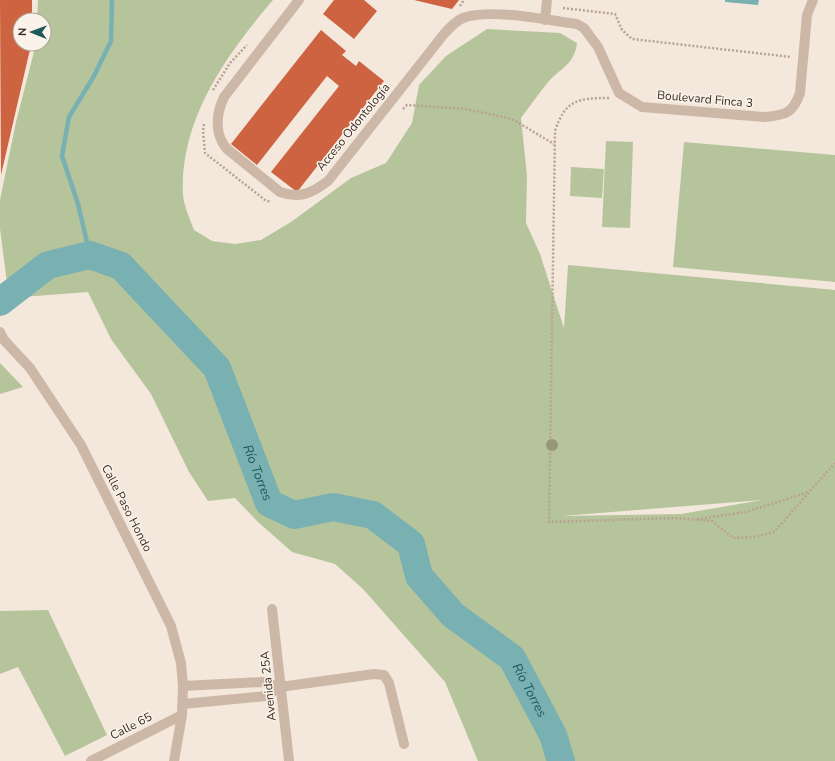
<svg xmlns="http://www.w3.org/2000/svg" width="835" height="761" font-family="'Nunito Sans',sans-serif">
<rect width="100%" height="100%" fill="#f4e8dc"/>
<g fill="#b6c49b" fill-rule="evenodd">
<path d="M 38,0 L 273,0 C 227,54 179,120 183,195 C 184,206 190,219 194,230 L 212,241 L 235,244 L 261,240 L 291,222 L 351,178 L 386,163 L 412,123 L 419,85 L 446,56 L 487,29 L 560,33 L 577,43 C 574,65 562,67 549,81 C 539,93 530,106 521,118 L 527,176 L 526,223 L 540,254 L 564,328 L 568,265 L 835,290 L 835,761 L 478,761 L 445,682 L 363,589 L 335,564 L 292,552 L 258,522 L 235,498 L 208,501 L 189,472 L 151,394 L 111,339 L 88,292 L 9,298 L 0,229 L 0,200 L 16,122 L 36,44 L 44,44 L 44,20 L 37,20 ZM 762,500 L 681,514 L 562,516 Z"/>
<path d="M 606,141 L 633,142 L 630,228 L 602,227 Z"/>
<path d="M 684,142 L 835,155 L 835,282 L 673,267 Z"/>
<path d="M 571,167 L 604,169 L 602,198 L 570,196 Z"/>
<path d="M 0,363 L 23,387 L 0,394 Z"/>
<path d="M 48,610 L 107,735 L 65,756 L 18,667 L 0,674 L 0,611 Z"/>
</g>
<path fill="#79b0b2" d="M 725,0 L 759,0 L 758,5 L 725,2 Z"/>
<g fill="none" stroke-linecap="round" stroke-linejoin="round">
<path stroke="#79b0b2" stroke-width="4.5" d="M 90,255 L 78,204 L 62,156 L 69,117 L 94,76 L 111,41 L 112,0"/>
<path stroke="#79b0b2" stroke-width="28" id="s1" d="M 0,302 L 48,265 L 90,255 L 121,266 L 217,368 L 269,503 L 294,515 L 333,507 L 373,515 L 411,544 L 419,576 L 453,615 L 512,658 L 553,735 L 561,761"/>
</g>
<g fill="#cd6341">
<path d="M 0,0 L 32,0 L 32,20 L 20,20 L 20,44 L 31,44 L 31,45 L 1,175 Z"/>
<path d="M 334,0 L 364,0 L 377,11 L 354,39 L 323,14 Z"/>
<path d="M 414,0 L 459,0 L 452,9 Z"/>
<path d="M 321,30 L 346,51 L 342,55 L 356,66 L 359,61 L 384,81 L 297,192 L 271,172 L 339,86 L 327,76 L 257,165 L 231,144 Z"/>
</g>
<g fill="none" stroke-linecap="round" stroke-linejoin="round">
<g stroke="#b8a291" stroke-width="2.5" stroke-dasharray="2 2" stroke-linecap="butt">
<path d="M 460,6 L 464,0"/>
<path d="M 563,8 L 615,14 L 622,30 L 632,39 L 791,57"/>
<path d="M 213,90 L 230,63 L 247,45"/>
<path d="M 609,98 C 578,98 565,100 555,131 L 549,522 L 674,518 L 712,521 L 733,538 L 755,537 L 774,532 L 835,463"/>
<path d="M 403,109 L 407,105 L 466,109 L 512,119 L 554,144"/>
<path d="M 204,124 L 203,131 L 205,153 L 265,200 L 271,202"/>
<path d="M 697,519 L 746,512 L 809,492"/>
</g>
<g stroke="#cdb8a7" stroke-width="10">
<path d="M 299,0 L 224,97 C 216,114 214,134 227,149 L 280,192 C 300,199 312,193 328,181 L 444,34 C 449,29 455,21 463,18 C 491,8 547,20 577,24 L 584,28 L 598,47 L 619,93 L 642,107 L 765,117 C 786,115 793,113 800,93 L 807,15 L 813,0"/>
<path d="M 545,20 L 547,0"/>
<path d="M 0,332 L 4,340 L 30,368 L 81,445 L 171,626 L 181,663 L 183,686 L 182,715 L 174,761"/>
<path d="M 272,609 L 289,761"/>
<path d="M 183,686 L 263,682 L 280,687"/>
<path d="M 183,704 L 266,696 L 280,687 L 374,674 L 384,675 L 389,683 L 404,744"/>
<path d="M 91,761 L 182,715"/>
</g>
</g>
<circle fill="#95997a" cx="552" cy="445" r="6"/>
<g text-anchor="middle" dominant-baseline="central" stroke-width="3" stroke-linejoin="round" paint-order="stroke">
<g font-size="12" fill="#392d28" stroke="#fbf3e9">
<text transform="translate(705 99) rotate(5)">Boulevard Finca 3</text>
<text transform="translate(353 127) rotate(-51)">Acceso Odontología</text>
<text transform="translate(127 508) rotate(63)">Calle Paso Hondo</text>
<text transform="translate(268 686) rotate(-96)">Avenida 25A</text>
<text transform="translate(131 726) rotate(-27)">Calle 65</text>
</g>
<g font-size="13" font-style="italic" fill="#1b585d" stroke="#fbf3e9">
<text stroke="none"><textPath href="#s1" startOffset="389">Río Torres</textPath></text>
<text stroke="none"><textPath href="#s1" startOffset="772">Río Torres</textPath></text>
</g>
</g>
<g transform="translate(32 32) rotate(271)"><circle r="19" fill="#fbf3e9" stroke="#ada49c"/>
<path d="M0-3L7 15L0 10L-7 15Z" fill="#1b585d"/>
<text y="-6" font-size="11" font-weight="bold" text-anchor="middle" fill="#392d28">N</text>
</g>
</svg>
